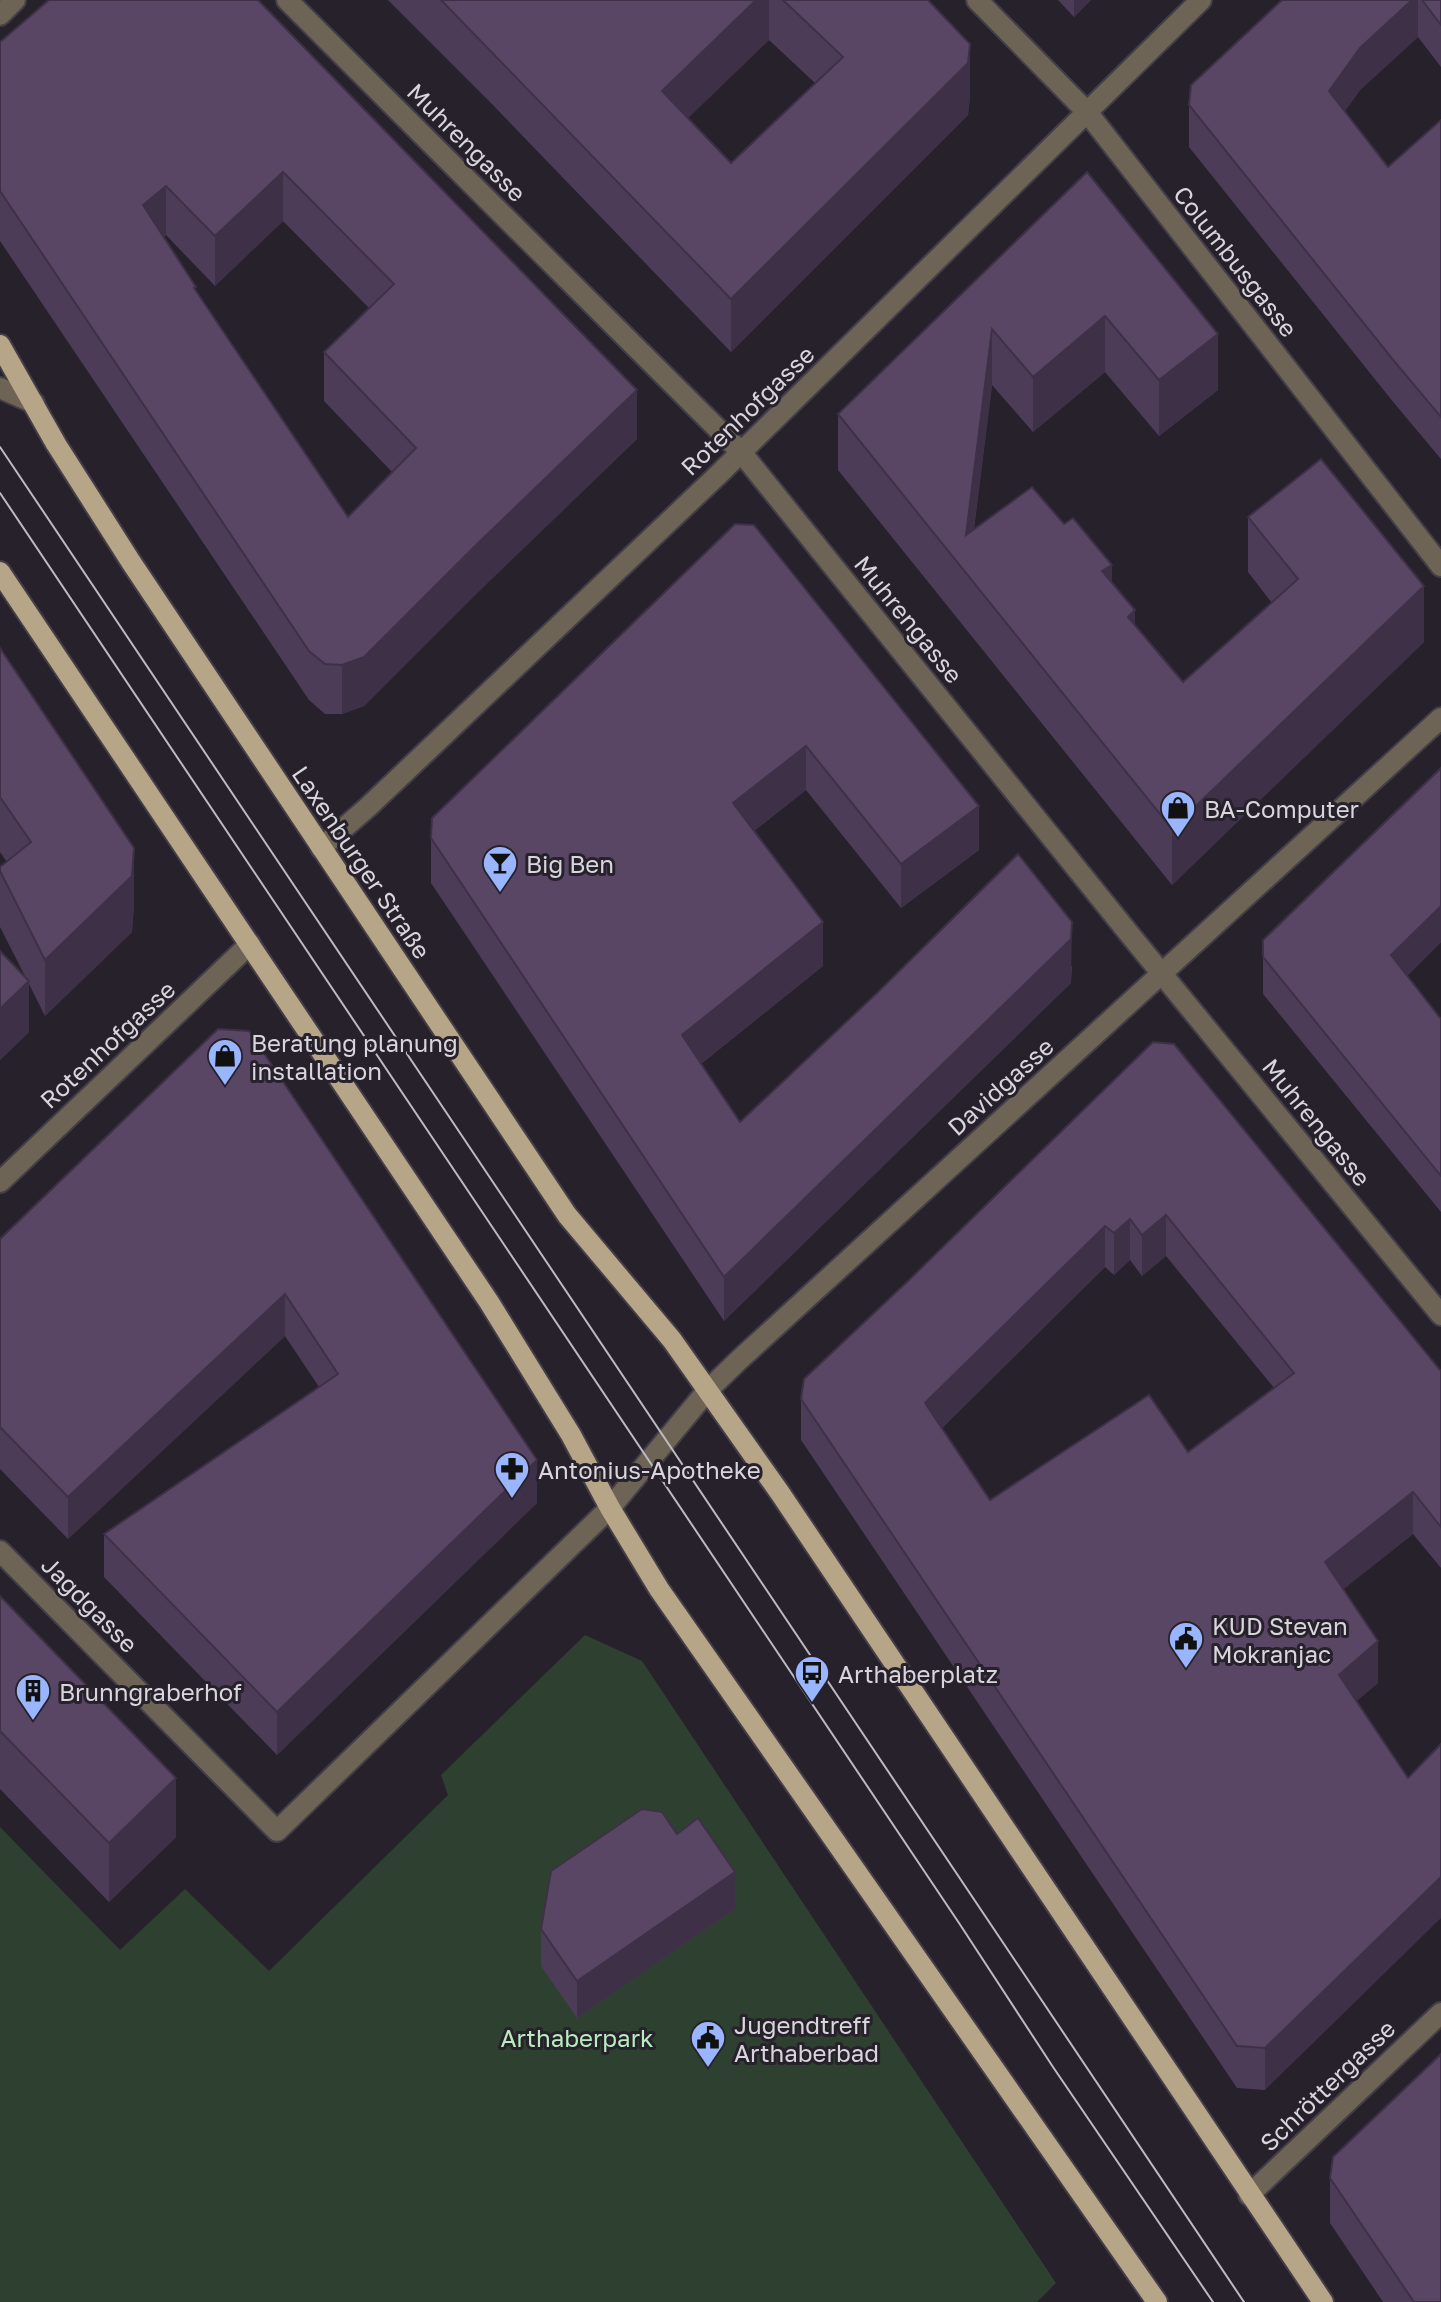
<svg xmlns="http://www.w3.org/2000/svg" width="1441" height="2302" font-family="'Golos Text',sans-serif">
<rect width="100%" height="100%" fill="#27212b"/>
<path fill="#2e4130" d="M 585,1635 L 642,1661 L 1056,2283 L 1037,2302 L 0,2302 L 0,1827 L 120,1950 L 185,1889 L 269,1971 L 448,1795 L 441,1775 Z"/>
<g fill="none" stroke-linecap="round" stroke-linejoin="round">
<defs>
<g id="minor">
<path d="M 287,0 L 741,452 L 1131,936 L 1441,1315"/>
<path d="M 977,0 L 1087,112 L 1441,566"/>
<path d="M 0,15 L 15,0"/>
<path d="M 0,388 L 34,403"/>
<path d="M 321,848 L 368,807 L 720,473 L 1201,0"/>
<path d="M 0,1182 L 250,944"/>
<path d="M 0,1551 L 277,1831 L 610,1508 L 707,1391 L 739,1360 L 1441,718"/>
<path d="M 1249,2195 L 1441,2013"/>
</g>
<g id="major">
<path d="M 0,345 L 56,444 L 131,562 L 567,1215 L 672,1340 L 780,1493 L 1323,2302"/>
<path d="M 0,572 L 489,1302 L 571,1435 L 610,1508 L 659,1589 L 1157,2302"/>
</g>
</defs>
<use href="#minor" stroke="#433e47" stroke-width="24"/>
<use href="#major" stroke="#433e47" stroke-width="24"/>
<use href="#minor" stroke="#6d6456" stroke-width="20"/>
<use href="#major" stroke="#b7a587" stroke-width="20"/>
<g stroke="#bcb9c0" stroke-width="2">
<path d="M 0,447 L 1244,2302"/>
<path d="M 0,493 L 959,1923 L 1053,2067 L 1213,2302"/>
</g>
</g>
<g fill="#4d3c57" fill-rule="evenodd">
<path d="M 258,0 L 637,439 L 473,597 L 364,706 L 342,714 L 325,714 L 309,700 L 0,241 L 0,42 ZM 283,221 L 369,308 L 324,352 L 324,401 L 392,472 L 348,517 L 196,291 L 164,237 L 166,235 L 215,286 Z"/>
<path d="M 388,0 L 928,0 L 970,96 L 968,115 L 731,352 L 490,102 ZM 769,40 L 815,83 L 731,163 L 688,118 Z"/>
<path d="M 1058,0 L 1091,0 L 1074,17 Z"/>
<path d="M 1282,0 L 1441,0 L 1441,67 L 1418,37 L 1360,90 L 1345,111 L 1388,167 L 1441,120 L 1441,459 L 1394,403 L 1189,147 L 1189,105 Z"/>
<path d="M 1087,172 L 1218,390 L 1159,436 L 1105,372 L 1033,432 L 992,385 L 974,529 L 1112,584 L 1135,625 L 1183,682 L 1272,603 L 1248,572 L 1248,517 L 1424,642 L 1172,885 L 838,470 L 838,414 Z"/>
<path d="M 754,525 L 979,850 L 901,908 L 806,790 L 754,831 L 823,966 L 701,1064 L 740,1122 L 1072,966 L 1071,983 L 724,1321 L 431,883 L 431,838 Z"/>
<path d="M 0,648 L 134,903 L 132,932 L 45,1016 L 29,984 L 29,1032 L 0,1060 L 0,951 L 26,978 L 0,927 L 0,867 L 7,862 L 0,852 Z"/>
<path d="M 1441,768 L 1441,942 L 1407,976 L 1441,1019 L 1441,1212 L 1263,994 L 1263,940 Z"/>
<path d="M 218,1029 L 537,1503 L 277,1755 L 104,1577 L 104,1534 L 319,1387 L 285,1336 L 68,1539 L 0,1469 L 0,1239 Z"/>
<path d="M 1153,1042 L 1441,1371 L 1441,1568 L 1413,1534 L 1343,1589 L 1378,1683 L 1356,1701 L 1265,2090 L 1237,2088 L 801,1440 L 801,1399 L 908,1281 ZM 1166,1256 L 1274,1388 L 1188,1452 L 990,1500 L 942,1428 L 1105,1267 L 1114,1275 L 1130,1260 L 1142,1276 Z"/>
<path d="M 0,1596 L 176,1837 L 109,1902 L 0,1789 Z"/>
<path d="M 735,1909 L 577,2018 L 541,1966 L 541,1929 Z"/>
<path d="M 1330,2178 L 1441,2302 L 1383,2302 L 1330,2223 Z"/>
</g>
<g fill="#3e3147">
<path d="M 756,0 L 769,0 L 769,40 L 662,143 L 662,91 Z"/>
<path d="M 1074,0 L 1091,0 L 1074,17 Z"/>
<path d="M 1412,0 L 1418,0 L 1418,37 L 1360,90 L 1329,134 L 1329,91 L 1360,48 Z"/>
<path d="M 970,44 L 970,96 L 968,115 L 731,352 L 731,299 Z"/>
<path d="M 283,172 L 283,221 L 215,286 L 215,236 Z"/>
<path d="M 166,186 L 166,235 L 143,254 L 143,205 Z"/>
<path d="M 1105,316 L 1105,372 L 1033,432 L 1033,377 Z"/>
<path d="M 992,329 L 992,385 L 968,575 L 966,535 Z"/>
<path d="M 1218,334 L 1218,390 L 1159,436 L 1159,380 Z"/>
<path d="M 637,390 L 637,439 L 473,597 L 364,706 L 342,714 L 342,665 L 473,548 Z"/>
<path d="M 1112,565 L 1112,620 L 1102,571 Z"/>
<path d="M 1424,586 L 1424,642 L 1172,885 L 1172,829 Z"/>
<path d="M 1135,610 L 1135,666 L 1128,617 Z"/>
<path d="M 806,746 L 806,790 L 733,847 L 733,803 Z"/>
<path d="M 979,806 L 979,850 L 901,908 L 901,864 Z"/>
<path d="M 134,848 L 134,903 L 132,932 L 45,1016 L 45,960 Z"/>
<path d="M 1441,906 L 1441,942 L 1391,992 L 1391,955 Z"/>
<path d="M 823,922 L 823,966 L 682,1079 L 682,1035 Z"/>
<path d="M 1072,922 L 1071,983 L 724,1321 L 724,1277 Z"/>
<path d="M 29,981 L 29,1032 L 0,1060 L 0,1009 Z"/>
<path d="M 1166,1215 L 1166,1256 L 1142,1276 L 1142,1235 Z"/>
<path d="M 1130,1219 L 1130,1260 L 1114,1275 L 1114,1233 Z"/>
<path d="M 1105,1226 L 1105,1267 L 925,1444 L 925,1403 Z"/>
<path d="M 285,1294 L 285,1336 L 68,1539 L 68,1497 Z"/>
<path d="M 537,1460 L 537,1503 L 277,1755 L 277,1712 Z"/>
<path d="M 1413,1492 L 1413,1534 L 1325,1604 L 1325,1562 Z"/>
<path d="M 1378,1641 L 1378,1683 L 1339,1716 L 1339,1675 Z"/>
<path d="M 176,1778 L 176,1837 L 109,1902 L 109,1843 Z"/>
<path d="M 735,1872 L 735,1909 L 577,2018 L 577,1981 Z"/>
<path d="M 1441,1877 L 1441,1918 L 1265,2090 L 1265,2048 Z"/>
</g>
<g fill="#594665" stroke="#3e3147" stroke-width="2" fill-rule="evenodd">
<path d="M 49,0 L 258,0 L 637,390 L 473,548 L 364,657 L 342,665 L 325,664 L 309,651 L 0,191 L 0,42 ZM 283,172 L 394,284 L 324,352 L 416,448 L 348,517 L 194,288 L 196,287 L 143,205 L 166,186 L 215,236 Z"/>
<path d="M 441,0 L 756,0 L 662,91 L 731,163 L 843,57 L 783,0 L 928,0 L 970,44 L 968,63 L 731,299 Z"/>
<path d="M 1282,0 L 1412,0 L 1360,48 L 1329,91 L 1388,167 L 1441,120 L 1441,417 L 1394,361 L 1189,105 L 1191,85 Z"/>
<path d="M 1422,0 L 1441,0 L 1441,25 Z"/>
<path d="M 1087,172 L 1218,334 L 1159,380 L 1105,316 L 1033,377 L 992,329 L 966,535 L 1032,487 L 1064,524 L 1073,518 L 1112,565 L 1102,571 L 1135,610 L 1128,617 L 1183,682 L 1298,579 L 1248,517 L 1321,459 L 1424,586 L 1172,829 L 838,414 Z"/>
<path d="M 735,524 L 754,525 L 979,806 L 901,864 L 806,746 L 733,803 L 823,922 L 682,1035 L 740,1122 L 877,993 L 1018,854 L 1072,922 L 1071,939 L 724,1277 L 431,838 L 432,818 Z"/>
<path d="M 0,648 L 134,848 L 132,876 L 45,960 L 0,871 L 0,867 L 31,842 L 0,797 Z"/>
<path d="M 1441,768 L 1441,906 L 1391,955 L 1441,1019 L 1441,1176 L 1263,957 L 1263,940 Z"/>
<path d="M 0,951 L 29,981 L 0,1009 Z"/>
<path d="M 218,1029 L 249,1031 L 537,1460 L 277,1712 L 104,1534 L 338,1374 L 285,1294 L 68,1497 L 0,1427 L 0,1239 Z"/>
<path d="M 1153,1042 L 1174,1044 L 1441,1371 L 1441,1527 L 1413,1492 L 1325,1562 L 1378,1641 L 1339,1675 L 1408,1778 L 1441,1744 L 1441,1877 L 1265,2048 L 1237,2046 L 801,1399 L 804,1379 L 908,1281 ZM 1166,1215 L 1294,1373 L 1188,1452 L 1149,1395 L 990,1500 L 925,1403 L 1105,1226 L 1114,1233 L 1130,1219 L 1142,1235 Z"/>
<path d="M 0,1596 L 176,1778 L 109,1843 L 0,1731 Z"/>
<path d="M 642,1809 L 662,1812 L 677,1834 L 698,1818 L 735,1872 L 577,1981 L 541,1929 L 551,1871 Z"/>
<path d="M 1441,2054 L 1441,2302 L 1414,2302 L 1330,2178 L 1333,2157 Z"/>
</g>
<defs>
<symbol id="shop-pin" viewBox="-11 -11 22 30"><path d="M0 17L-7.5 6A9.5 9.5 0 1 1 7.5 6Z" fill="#99b5fd" stroke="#27212b"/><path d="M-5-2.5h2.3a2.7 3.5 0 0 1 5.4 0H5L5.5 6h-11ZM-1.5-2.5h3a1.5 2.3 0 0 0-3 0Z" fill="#111"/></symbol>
<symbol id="bar-pin" viewBox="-11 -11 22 30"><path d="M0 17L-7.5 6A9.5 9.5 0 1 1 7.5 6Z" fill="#99b5fd" stroke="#27212b"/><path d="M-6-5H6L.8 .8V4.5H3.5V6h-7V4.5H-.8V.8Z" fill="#111"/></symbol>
<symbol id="pharmacy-pin" viewBox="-11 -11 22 30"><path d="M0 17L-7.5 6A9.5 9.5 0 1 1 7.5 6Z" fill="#99b5fd" stroke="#27212b"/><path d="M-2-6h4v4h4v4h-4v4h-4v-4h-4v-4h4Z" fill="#111"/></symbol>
<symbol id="civic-pin" viewBox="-11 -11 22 30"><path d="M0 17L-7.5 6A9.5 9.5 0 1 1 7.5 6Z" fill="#99b5fd" stroke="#27212b"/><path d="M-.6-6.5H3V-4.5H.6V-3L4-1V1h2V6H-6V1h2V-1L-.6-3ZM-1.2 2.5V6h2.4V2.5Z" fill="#111"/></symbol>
<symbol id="bus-pin" viewBox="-11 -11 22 30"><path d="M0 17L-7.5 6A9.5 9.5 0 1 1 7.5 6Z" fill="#99b5fd" stroke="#27212b"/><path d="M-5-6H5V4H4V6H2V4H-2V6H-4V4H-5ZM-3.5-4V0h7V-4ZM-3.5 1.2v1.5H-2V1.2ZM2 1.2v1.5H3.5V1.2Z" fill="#111"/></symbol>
<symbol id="building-pin" viewBox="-11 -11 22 30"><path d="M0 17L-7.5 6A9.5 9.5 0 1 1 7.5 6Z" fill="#99b5fd" stroke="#27212b"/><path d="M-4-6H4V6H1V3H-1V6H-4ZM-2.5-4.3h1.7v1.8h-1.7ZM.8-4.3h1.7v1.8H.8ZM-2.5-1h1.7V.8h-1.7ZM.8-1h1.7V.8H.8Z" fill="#111"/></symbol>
</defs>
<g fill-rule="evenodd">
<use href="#shop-pin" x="1158" y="788" width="40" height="54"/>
<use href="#bar-pin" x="480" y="843" width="40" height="54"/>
<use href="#shop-pin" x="205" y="1036" width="40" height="54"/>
<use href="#pharmacy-pin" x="492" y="1449" width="40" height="54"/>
<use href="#civic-pin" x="1166" y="1619" width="40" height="54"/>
<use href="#bus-pin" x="792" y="1653" width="40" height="54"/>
<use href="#building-pin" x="13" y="1671" width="40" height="54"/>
<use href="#civic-pin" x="688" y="2018" width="40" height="54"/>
</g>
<g text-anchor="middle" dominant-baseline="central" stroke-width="6" stroke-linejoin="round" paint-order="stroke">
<g font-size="24" fill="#d8d5dc" stroke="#27212b">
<text transform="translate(467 142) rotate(45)">Muhrengasse</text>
<text transform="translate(1236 261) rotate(52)">Columbusgasse</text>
<text transform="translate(747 410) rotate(-44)">Rotenhofgasse</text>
<text transform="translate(909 619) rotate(51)">Muhrengasse</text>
<text transform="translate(362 862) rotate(56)">Laxenburger Straße</text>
<text transform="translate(107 1044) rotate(-43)">Rotenhofgasse</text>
<text transform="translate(1000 1086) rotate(-42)">Davidgasse</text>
<text transform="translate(1317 1122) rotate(51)">Muhrengasse</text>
<text transform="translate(90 1604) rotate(45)">Jagdgasse</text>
<text transform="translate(1327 2085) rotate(-44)">Schröttergasse</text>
</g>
<g font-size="24" fill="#d8d5dc" stroke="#27212b" text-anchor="start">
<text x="1204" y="808">BA-Computer</text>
<text x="526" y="863">Big Ben</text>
<text x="251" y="1042">Beratung planung<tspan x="251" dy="28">installation</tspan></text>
<text x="538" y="1469">Antonius-Apotheke</text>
<text x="1212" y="1625">KUD Stevan<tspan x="1212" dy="28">Mokranjac</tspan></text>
<text x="838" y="1673">Arthaberplatz</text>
<text x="59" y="1691">Brunngraberhof</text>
<text x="734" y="2024">Jugendtreff<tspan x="734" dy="28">Arthaberbad</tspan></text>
</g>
<g font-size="24" fill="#b7ecbd" stroke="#27212b">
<text x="577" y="2037">Arthaberpark</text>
</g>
</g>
</svg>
